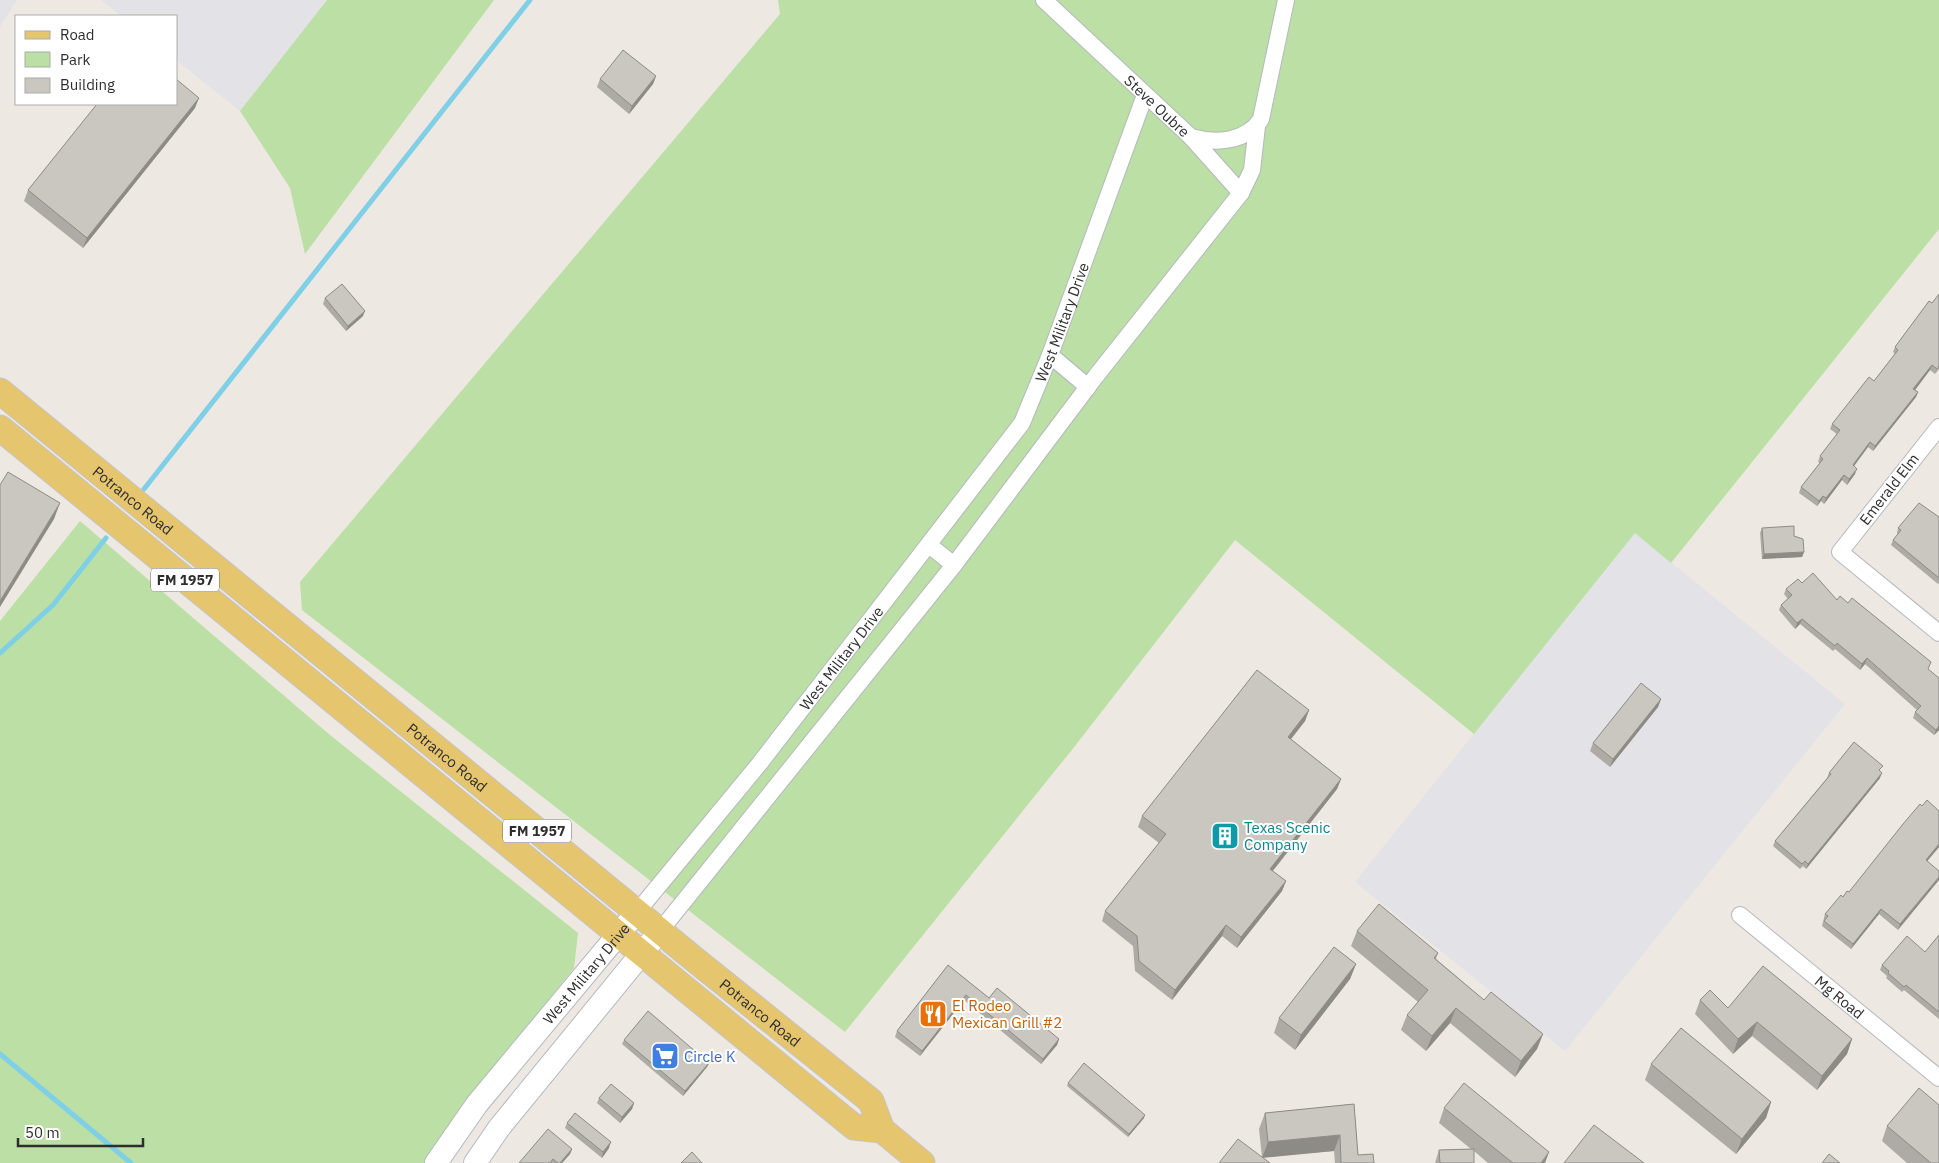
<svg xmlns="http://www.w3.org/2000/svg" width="1939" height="1163" font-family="'IBM Plex Sans',sans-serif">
<rect width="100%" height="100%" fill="#eee8e2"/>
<g fill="#e3e2e7">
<path d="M 0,0 L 17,0 L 0,27 Z"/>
<path d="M 101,0 L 327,0 L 240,111 L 176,60 L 176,16 L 121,16 Z"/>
<path d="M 1635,533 L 1845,704 L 1565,1051 L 1355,882 Z"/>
</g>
<g fill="#bbdfa4">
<path d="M 327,0 L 494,0 L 305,254 L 290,188 L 240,111 Z"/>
<path d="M 778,0 L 1939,0 L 1939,229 L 1671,563 L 1635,533 L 1474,734 L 1235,540 L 1075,746 L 845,1032 L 302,610 L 300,582 L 780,14 Z"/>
<path d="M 80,521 L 330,735 L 578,933 L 574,968 L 479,1087 L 424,1163 L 0,1163 L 0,621 Z"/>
</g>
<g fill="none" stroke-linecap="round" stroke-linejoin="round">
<g stroke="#7fcfe6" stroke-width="5">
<path d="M 144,489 L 530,0"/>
<path d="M 0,653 L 53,605 L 106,538"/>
<path d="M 0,1054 L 131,1163"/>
</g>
<defs>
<g id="street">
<path id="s1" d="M 1044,0 L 1191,137 C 1215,144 1247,142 1261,119 L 1286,0"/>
<path d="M 1191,137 L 1241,193"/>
<path d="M 1050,355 L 1088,387"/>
<path d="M 1939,427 L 1840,552 L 1939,633"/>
<path d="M 929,545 L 954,565"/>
<path id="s2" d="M 637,912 L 760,763 L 1022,423 L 1050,355 L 1145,95"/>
<path id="s3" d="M 1740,915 L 1939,1078"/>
<path d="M 660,931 L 954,565 L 1096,376 L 1241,193 L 1252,170 L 1257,126"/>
</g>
<g id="secondary">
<path id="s4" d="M 436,1163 L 477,1104 L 637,912"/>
<path d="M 475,1163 L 499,1128 L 660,931"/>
</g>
<g id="primary">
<path id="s5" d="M 0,391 L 699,963 L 871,1101 L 882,1130 L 922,1163"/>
<path d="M 0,428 L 854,1127 L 882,1130"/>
</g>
</defs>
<use href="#street" stroke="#b5b8c0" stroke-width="18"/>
<use href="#secondary" stroke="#b5b8c0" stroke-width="24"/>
<use href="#primary" stroke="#c4c4c4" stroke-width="27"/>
<use href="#street" stroke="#fff" stroke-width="16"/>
<use href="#secondary" stroke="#fff" stroke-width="22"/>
<use href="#primary" stroke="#e6c56f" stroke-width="25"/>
</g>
<g fill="#aeaaa5">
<path d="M 656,76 L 653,84 L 629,114 L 597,87 L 600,79 Z"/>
<path d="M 195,108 L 83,248 L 24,201 L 28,190 Z"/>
<path d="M 325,298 L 363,316 L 346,331 L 323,304 Z"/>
<path d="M 1929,301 L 1939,369 L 1935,374 L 1930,370 L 1915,390 L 1918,392 L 1916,397 L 1873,451 L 1868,447 L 1854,466 L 1855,474 L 1847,485 L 1842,480 L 1824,504 L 1821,501 L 1817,506 L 1799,493 L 1801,487 L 1820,463 L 1818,462 L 1820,456 L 1837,434 L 1830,429 L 1832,424 L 1874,381 L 1895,354 L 1893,352 L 1895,347 Z"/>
<path d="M 1939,517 L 1939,583 L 1938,584 L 1891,545 L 1893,540 L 1898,534 L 1897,533 L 1898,528 Z"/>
<path d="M 1762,528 L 1794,536 L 1804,552 L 1802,557 L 1762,559 L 1760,533 Z"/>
<path d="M 1802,583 L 1837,600 L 1939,678 L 1939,730 L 1934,735 L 1913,718 L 1915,712 L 1917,710 L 1865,664 L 1860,670 L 1835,649 L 1833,651 L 1800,624 L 1795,629 L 1779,610 L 1781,605 L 1788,599 L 1784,594 L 1786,589 Z"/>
<path d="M 1661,699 L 1658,707 L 1610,767 L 1590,751 L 1593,743 Z"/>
<path d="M 1309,710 L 1305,721 L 1291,739 L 1341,779 L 1337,789 L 1273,871 L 1286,881 L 1282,891 L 1237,948 L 1222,936 L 1172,1000 L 1135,971 L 1133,946 L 1102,921 L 1105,911 L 1159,843 L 1138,827 L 1142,816 Z"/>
<path d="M 1880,771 L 1880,778 L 1806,869 L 1803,866 L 1800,869 L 1773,846 L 1775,841 L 1827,778 L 1829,773 Z"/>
<path d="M 1922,806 L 1939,811 L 1939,847 L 1927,861 L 1898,930 L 1879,914 L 1851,949 L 1822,926 L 1825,914 L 1843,897 L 1849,892 Z"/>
<path d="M 1357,931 L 1438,953 L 1436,959 L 1484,1000 L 1543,1034 L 1537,1049 L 1515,1077 L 1450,1023 L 1426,1051 L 1401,1030 L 1407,1015 L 1418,1002 L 1351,946 Z"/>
<path d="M 1939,935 L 1939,1019 L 1904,990 L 1902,992 L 1886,978 L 1887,976 L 1880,970 L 1882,965 L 1925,952 Z"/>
<path d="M 1356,964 L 1350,979 L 1295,1050 L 1274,1033 L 1279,1018 Z"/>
<path d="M 948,965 L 989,998 L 1059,1039 L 1057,1045 L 1041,1064 L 964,1000 L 920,1056 L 895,1037 L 897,1031 Z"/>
<path d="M 1700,1000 L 1728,1008 L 1852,1039 L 1847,1054 L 1817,1090 L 1752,1036 L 1733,1054 L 1695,1014 Z"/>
<path d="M 624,1040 L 709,1063 L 707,1067 L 683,1096 L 622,1044 Z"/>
<path d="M 1651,1064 L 1771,1102 L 1766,1118 L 1736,1154 L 1645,1080 Z"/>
<path d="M 1068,1083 L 1144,1118 L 1128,1137 L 1067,1086 Z"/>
<path d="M 599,1098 L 634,1103 L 632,1109 L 620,1123 L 597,1103 Z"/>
<path d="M 1354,1104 L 1358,1155 L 1374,1163 L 1335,1163 L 1334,1151 L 1262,1157 L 1259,1129 L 1265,1113 Z"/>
<path d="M 1444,1108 L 1545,1163 L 1488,1163 L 1474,1151 L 1474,1163 L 1435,1163 L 1439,1150 L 1471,1149 L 1439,1123 Z"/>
<path d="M 567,1123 L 609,1148 L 602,1158 L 565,1128 Z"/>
<path d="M 1887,1126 L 1939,1163 L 1907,1163 L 1882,1141 Z"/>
<path d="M 572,1149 L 570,1154 L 562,1163 L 519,1163 Z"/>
</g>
<g fill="#8d8b86">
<path d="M 656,76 L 653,84 L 629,114 L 632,106 Z"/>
<path d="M 199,98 L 195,108 L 83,248 L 87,238 Z"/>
<path d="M 365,311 L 363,316 L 346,331 L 348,326 Z"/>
<path d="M 1932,365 L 1930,370 L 1912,394 L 1913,389 Z"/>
<path d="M 1918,392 L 1916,397 L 1873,451 L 1875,446 Z"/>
<path d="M 1870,442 L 1868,447 L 1851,470 L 1853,465 Z"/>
<path d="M 1857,469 L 1855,474 L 1847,485 L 1849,479 Z"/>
<path d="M 1844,475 L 1842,480 L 1824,504 L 1826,498 Z"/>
<path d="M 1823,496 L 1821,501 L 1817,506 L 1819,501 Z"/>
<path d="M 60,503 L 54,519 L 0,607 L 0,601 Z"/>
<path d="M 1804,552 L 1802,557 L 1762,559 L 1764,554 Z"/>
<path d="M 1802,619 L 1800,624 L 1795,629 L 1797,623 Z"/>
<path d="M 1867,658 L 1865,664 L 1860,670 L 1862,664 Z"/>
<path d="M 1661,699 L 1658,707 L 1610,767 L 1613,759 Z"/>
<path d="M 1309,710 L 1305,721 L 1284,748 L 1288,737 Z"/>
<path d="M 1939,726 L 1939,730 L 1934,735 L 1936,730 Z"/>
<path d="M 1882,773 L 1880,778 L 1806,869 L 1808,864 Z"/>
<path d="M 1341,779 L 1337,789 L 1266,879 L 1270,869 Z"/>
<path d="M 1939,844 L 1939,847 L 1924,865 L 1926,860 Z"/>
<path d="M 1939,877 L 1939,880 L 1898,930 L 1900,924 Z"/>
<path d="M 1286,881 L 1282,891 L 1237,948 L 1241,937 Z"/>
<path d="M 1881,909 L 1879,914 L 1851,949 L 1853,944 Z"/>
<path d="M 1226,925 L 1222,936 L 1172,1000 L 1175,990 Z"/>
<path d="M 1356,964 L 1350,979 L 1295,1050 L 1301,1035 Z"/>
<path d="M 966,995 L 964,1000 L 920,1056 L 922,1051 Z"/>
<path d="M 1456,1008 L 1450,1023 L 1426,1051 L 1432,1036 Z"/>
<path d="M 1757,1022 L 1752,1036 L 1733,1054 L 1738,1039 Z"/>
<path d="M 1543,1034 L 1537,1049 L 1515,1077 L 1521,1061 Z"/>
<path d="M 1059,1039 L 1057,1045 L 1041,1064 L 1043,1059 Z"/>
<path d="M 1852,1039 L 1847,1054 L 1817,1090 L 1822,1076 Z"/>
<path d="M 709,1063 L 707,1067 L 683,1096 L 685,1091 Z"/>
<path d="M 1771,1102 L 1766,1118 L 1736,1154 L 1742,1139 Z"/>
<path d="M 634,1103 L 632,1109 L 620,1123 L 622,1117 Z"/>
<path d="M 1145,1115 L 1144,1118 L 1128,1137 L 1129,1134 Z"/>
<path d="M 1340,1135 L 1334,1151 L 1262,1158 L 1268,1142 Z"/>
<path d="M 611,1142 L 609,1148 L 602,1158 L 603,1152 Z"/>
<path d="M 572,1149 L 570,1154 L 562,1163 L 560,1163 Z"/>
<path d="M 1549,1152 L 1545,1163 L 1541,1163 Z"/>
</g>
<g fill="#cac6c0" stroke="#8d8b86">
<path d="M 623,50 L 656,76 L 632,106 L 600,79 Z"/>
<path d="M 176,79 L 199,98 L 87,238 L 28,190 L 97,104 L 176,104 Z"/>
<path d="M 342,284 L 365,311 L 348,326 L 325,298 Z"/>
<path d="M 1939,294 L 1939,366 L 1937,369 L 1932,365 L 1913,389 L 1918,392 L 1875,446 L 1870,442 L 1853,465 L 1857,469 L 1849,479 L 1844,475 L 1826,498 L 1823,496 L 1819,501 L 1801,487 L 1823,459 L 1820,456 L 1840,430 L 1832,424 L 1869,377 L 1874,381 L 1898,350 L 1895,347 L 1929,301 L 1932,303 Z"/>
<path d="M 8,472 L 60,503 L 0,601 L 0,485 Z"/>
<path d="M 1919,503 L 1939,517 L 1939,578 L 1893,540 L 1901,530 L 1898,528 Z"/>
<path d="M 1794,526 L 1794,536 L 1803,539 L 1804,552 L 1764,554 L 1762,528 Z"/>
<path d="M 1813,573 L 1837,600 L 1840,596 L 1848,603 L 1852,598 L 1931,662 L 1928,669 L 1939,678 L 1939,726 L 1936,730 L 1915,712 L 1921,706 L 1867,658 L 1862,664 L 1837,643 L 1835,646 L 1802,619 L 1797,623 L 1781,605 L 1792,595 L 1786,589 L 1798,579 L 1802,583 Z"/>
<path d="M 1257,670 L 1309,710 L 1288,737 L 1341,779 L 1270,869 L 1286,881 L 1241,937 L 1226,925 L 1175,990 L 1139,961 L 1137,936 L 1105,911 L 1166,834 L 1142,816 Z"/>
<path d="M 1641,683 L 1661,699 L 1613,759 L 1593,743 Z"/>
<path d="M 1854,742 L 1883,766 L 1879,770 L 1882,773 L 1808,864 L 1805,861 L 1802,864 L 1775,841 L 1831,774 L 1829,773 Z"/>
<path d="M 1927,800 L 1939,811 L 1939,844 L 1926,860 L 1939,871 L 1939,877 L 1900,924 L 1881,909 L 1853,944 L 1824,921 L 1828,916 L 1825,914 L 1841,895 L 1843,897 L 1847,891 L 1849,892 L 1903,824 L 1920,804 L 1922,806 Z"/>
<path d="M 1379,904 L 1438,953 L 1434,958 L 1484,1000 L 1491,992 L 1543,1034 L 1521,1061 L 1456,1008 L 1432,1036 L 1407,1015 L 1428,990 L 1357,931 Z"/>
<path d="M 1939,935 L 1939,1012 L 1906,985 L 1904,987 L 1888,973 L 1889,971 L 1882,965 L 1907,936 L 1925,952 Z"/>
<path d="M 1334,947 L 1356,964 L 1301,1035 L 1279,1018 Z"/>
<path d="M 948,965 L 989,998 L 997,988 L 1059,1039 L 1043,1059 L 966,995 L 922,1051 L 897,1031 Z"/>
<path d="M 1763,966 L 1852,1039 L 1822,1076 L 1757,1022 L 1738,1039 L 1700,1000 L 1710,990 L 1728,1008 Z"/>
<path d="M 648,1011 L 709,1063 L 685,1091 L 624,1040 Z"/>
<path d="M 1681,1028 L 1771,1102 L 1742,1139 L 1651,1064 Z"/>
<path d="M 1084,1063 L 1145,1115 L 1129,1134 L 1068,1083 Z"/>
<path d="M 1464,1083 L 1549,1152 L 1541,1163 L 1513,1163 L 1444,1108 Z"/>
<path d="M 611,1084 L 634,1103 L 622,1117 L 599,1098 Z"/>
<path d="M 1919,1088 L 1939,1105 L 1939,1163 L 1931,1163 L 1887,1126 Z"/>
<path d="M 1354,1104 L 1358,1155 L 1373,1154 L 1374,1163 L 1341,1163 L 1340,1135 L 1268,1142 L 1265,1113 Z"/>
<path d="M 575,1113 L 611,1142 L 603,1152 L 567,1123 Z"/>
<path d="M 1594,1125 L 1644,1163 L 1564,1163 Z"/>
<path d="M 548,1129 L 572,1149 L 560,1163 L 558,1163 L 553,1159 L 550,1163 L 519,1163 Z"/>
<path d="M 1238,1139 L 1270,1163 L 1219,1163 Z"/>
<path d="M 1474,1149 L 1474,1163 L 1440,1163 L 1439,1150 Z"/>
<path d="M 692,1152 L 702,1163 L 681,1163 Z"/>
<path d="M 1829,1154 L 1840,1163 L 1822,1163 Z"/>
</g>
<defs>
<symbol id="building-square" viewBox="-11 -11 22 22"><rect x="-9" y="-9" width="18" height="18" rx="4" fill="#0f9aa8" stroke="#fff"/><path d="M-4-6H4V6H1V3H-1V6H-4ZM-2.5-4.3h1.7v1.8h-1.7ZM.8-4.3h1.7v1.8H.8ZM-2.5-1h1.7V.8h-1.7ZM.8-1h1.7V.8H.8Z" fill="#fff"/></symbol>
<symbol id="restaurant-square" viewBox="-11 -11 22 22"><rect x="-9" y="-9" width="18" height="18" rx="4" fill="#e8710a" stroke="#fff"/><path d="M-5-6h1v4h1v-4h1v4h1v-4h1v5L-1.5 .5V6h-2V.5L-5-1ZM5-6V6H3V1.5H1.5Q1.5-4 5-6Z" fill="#fff"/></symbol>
<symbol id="supermarket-square" viewBox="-11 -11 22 22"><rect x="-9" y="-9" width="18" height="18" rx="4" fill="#3f7fe0" stroke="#fff"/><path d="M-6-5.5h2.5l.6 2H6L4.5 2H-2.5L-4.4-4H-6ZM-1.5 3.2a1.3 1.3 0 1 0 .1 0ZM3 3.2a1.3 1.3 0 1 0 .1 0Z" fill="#fff"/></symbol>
</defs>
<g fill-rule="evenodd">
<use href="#building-square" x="1209" y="820" width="32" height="32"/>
<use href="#restaurant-square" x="917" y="998" width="32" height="32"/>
<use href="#supermarket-square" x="649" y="1040" width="32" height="32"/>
</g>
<g text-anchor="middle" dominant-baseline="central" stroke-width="4" stroke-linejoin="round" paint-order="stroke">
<g fill="#fff" stroke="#6d6d6d" stroke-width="1">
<rect x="151" y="568.5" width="68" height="23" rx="4"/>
<rect x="503" y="819.5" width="68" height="23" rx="4"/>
</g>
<g font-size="14" font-weight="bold" fill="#2e2e2e">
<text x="185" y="580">FM 1957</text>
<text x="537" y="831">FM 1957</text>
</g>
<g font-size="15" fill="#2e2e2e" stroke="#fff">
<text stroke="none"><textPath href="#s1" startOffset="155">Steve Oubre</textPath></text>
<text stroke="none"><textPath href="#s2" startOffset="731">West Military Drive</textPath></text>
<text transform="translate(1889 489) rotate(-52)">Emerald Elm</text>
<text stroke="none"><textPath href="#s5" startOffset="172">Potranco Road</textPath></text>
<text stroke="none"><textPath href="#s2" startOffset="326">West Military Drive</textPath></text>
<text stroke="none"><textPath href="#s5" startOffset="578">Potranco Road</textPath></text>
<text stroke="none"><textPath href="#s4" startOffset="242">West Military Drive</textPath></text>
<text stroke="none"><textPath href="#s3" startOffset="129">Mg Road</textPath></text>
<text stroke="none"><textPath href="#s5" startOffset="982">Potranco Road</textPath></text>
</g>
<g font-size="15" fill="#0d838f" stroke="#fff" text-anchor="start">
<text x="1244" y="827">Texas Scenic<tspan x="1244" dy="17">Company</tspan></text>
</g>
<g font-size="15" fill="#c56008" stroke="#fff" text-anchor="start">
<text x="952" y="1005">El Rodeo<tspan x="952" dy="17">Mexican Grill #2</tspan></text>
</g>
<g font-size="15" fill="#366cbe" stroke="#fff" text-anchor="start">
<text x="684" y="1056">Circle K</text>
</g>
</g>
<rect x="15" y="15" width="162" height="90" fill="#ffffff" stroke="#ababab"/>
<rect x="25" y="31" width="25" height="8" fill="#e6c56f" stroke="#ababab"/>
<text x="60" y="40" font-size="15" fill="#2e2e2e">Road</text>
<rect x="25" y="52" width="25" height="15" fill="#bbdfa4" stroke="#ababab"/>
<text x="60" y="65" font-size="15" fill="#2e2e2e">Park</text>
<rect x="25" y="78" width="25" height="15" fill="#cac6c0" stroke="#ababab"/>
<text x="60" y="90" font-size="15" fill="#2e2e2e">Building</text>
<path d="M18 1138v8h125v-8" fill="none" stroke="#2e2e2e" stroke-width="2.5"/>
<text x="25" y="1138" font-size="15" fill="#2e2e2e" stroke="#ffffff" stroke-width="4" paint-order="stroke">50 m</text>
</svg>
